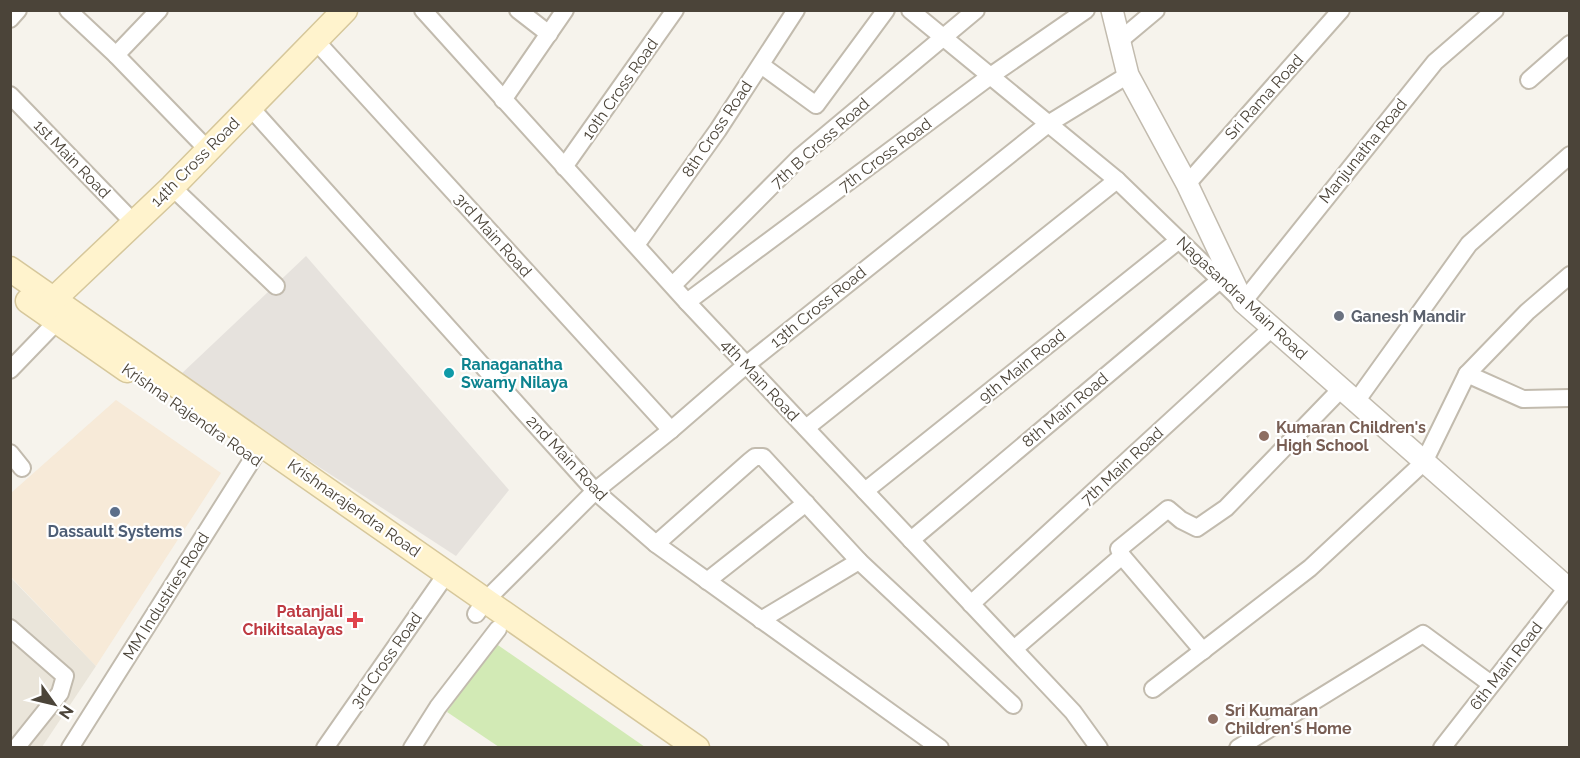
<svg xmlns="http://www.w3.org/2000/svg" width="1580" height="758" font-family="Raleway,sans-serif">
<rect width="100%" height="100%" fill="#f6f3ec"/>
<path fill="#eae5da" d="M 10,577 L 96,666 L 42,747 L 11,747 Z"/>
<path fill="#f7ead8" d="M 116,400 L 221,473 L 96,666 L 11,577 L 11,493 Z"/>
<path fill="#e6e2dd" d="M 306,256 L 509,490 L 456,556 L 179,376 Z"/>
<path fill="#d2eab5" d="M 495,643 L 645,747 L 499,747 L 447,712 Z"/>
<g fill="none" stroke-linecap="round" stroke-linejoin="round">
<defs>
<g id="minor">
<path d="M 68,10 L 116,55 L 208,150"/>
<path d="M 423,10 L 687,302 L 1073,712 L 1099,748"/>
<path d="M 518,10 L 549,34"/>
<path d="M 910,10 L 1117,180 L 1243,302 L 1435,62 L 1495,10"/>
<path d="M 10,19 L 18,10"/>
<path d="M 315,40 L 671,430"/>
<path d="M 1119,41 L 1156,10"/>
<path d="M 116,55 L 159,10"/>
<path d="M 761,65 L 816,105 L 886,10"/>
<path d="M 1529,80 L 1570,44"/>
<path d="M 10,95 L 134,223"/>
<path d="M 503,100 L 565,10"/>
<path d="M 250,107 L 595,491 L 656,544 L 940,748"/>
<path d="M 564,167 L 675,10"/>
<path d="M 1187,184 L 1341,10"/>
<path d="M 172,187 L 276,286"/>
<path d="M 636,245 L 718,130 L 796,10"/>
<path d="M 673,285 L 800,157 L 976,10"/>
<path d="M 687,302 L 989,77 L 1086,10"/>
<path d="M 10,370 L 64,314"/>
<path d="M 1467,374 L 1523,399 L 1570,398"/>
<path d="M 1355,403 L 1469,244 L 1570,155"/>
<path d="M 806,428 L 1117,180"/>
<path d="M 10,453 L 22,468"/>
<path d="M 865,491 L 1179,240"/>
<path d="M 911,540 L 1220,280"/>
<path d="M 656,544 L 750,461 L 755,457 L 763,457 L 859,561"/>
<path d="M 707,581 L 806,503"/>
<path d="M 971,604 L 1272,328"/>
<path d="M 476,614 L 486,600 L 595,491 L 671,430 L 746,365 L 1048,124 L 1128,75"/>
<path d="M 761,620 L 859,561 L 1013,705"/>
<path d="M 10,628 L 65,676 L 60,693 L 16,748"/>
<path d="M 1014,649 L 1122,556"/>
<path d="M 1203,651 L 1122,556 L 1119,549 L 1168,509 L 1181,520 L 1197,528 L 1226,508 L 1341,389"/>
<path d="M 1153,689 L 1310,568 L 1424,462 L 1467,374 L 1527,312 L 1570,275"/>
<path d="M 70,748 L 262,444"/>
<path d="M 325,748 L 447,573"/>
<path d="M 412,748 L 438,707 L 498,629"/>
<path d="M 1238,748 L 1423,634 L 1491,684"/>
<path d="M 1442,748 L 1570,584"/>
</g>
<path id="tertiary" d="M 1112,10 L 1128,75 L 1187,184 L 1243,302 L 1570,590"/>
<g id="secondary">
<path d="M 10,269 L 697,748"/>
<path d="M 28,301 L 127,370"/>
<path d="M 45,310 L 54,299 L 172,187 L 345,10"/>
</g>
</defs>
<use href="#minor" stroke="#c2bbae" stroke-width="20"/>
<use href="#tertiary" stroke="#c2bbae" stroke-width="24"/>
<use href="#secondary" stroke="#d6c79b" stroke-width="27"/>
<use href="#minor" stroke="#fff" stroke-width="16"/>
<use href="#tertiary" stroke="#fff" stroke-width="21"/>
<use href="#secondary" stroke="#fff3cd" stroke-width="24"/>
</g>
<circle fill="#6b7280" stroke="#fff" stroke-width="2" cx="1339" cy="316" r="6"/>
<circle fill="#0f9aa8" stroke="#fff" stroke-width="2" cx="449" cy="373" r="6"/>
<g fill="#8d6e63" stroke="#fff" stroke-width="2">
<circle cx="1264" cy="436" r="6"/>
<circle cx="1213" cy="719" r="6"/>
</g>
<circle fill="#5c6f8a" stroke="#fff" stroke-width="2" cx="115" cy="512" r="6"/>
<path fill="#e0444e" stroke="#fff" stroke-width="2" d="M352 611h6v6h6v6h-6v6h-6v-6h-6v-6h6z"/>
<g text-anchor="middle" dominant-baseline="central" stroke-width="4.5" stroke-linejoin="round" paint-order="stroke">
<g font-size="16" fill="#4b4439" stroke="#fff">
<text transform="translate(620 89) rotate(-55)">10th Cross Road</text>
<text transform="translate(1264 97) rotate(-48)">Sri Rama Road</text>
<text transform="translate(717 129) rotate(-56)">8th Cross Road</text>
<text transform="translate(820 143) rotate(-42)">7th B Cross Road</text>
<text transform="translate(1363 151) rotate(-51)">Manjunatha Road</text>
<text transform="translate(885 155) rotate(-37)">7th Cross Road</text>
<text transform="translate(72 159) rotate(46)">1st Main Road</text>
<text transform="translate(195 162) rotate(-45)">14th Cross Road</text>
<text transform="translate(493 235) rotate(48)">3rd Main Road</text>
<text transform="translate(1242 298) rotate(43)">Nagasandra Main Road</text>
<text transform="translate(818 307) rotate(-39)">13th Cross Road</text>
<text transform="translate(1022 366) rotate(-39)">9th Main Road</text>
<text transform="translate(760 380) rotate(47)">4th Main Road</text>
<text transform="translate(1065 410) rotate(-40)">8th Main Road</text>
<text transform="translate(192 415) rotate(35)">Krishna Rajendra Road</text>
<text transform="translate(567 458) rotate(47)">2nd Main Road</text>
<text transform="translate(1122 466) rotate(-43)">7th Main Road</text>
<text transform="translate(354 508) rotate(35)">Krishnarajendra Road</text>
<text transform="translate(166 596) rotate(-58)">MM Industries Road</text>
<text transform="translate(386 660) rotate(-55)">3rd Cross Road</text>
<text transform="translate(1506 666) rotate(-52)">6th Main Road</text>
</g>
<g font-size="16" font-weight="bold" fill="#5b616d" stroke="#fff" text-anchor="start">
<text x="1351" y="316">Ganesh Mandir</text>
</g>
<g font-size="16" font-weight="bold" fill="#0d838f" stroke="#fff" text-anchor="start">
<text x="461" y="364">Ranaganatha<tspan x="461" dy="18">Swamy Nilaya</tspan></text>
</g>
<g font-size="16" font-weight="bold" fill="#785e54" stroke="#fff" text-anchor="start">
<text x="1276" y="427">Kumaran Children's<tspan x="1276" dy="18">High School</tspan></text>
<text x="1225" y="710">Sri Kumaran<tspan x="1225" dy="18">Children's Home</tspan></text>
</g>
<g font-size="16" font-weight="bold" fill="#4e5e75" stroke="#fff">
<text x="115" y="531">Dassault Systems</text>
</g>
<g font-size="16" font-weight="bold" fill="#be3a42" stroke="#fff" text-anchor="end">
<text x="343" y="611">Patanjali<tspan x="343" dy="18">Chikitsalayas</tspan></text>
</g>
</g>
<rect width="1580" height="758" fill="none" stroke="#4b4439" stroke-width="24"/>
<g transform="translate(54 704) rotate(124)" stroke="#ffffff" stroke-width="4.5" paint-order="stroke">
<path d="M0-4.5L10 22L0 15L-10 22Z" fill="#4b4439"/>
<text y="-9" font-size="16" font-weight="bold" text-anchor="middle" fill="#4b4439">N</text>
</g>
</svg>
